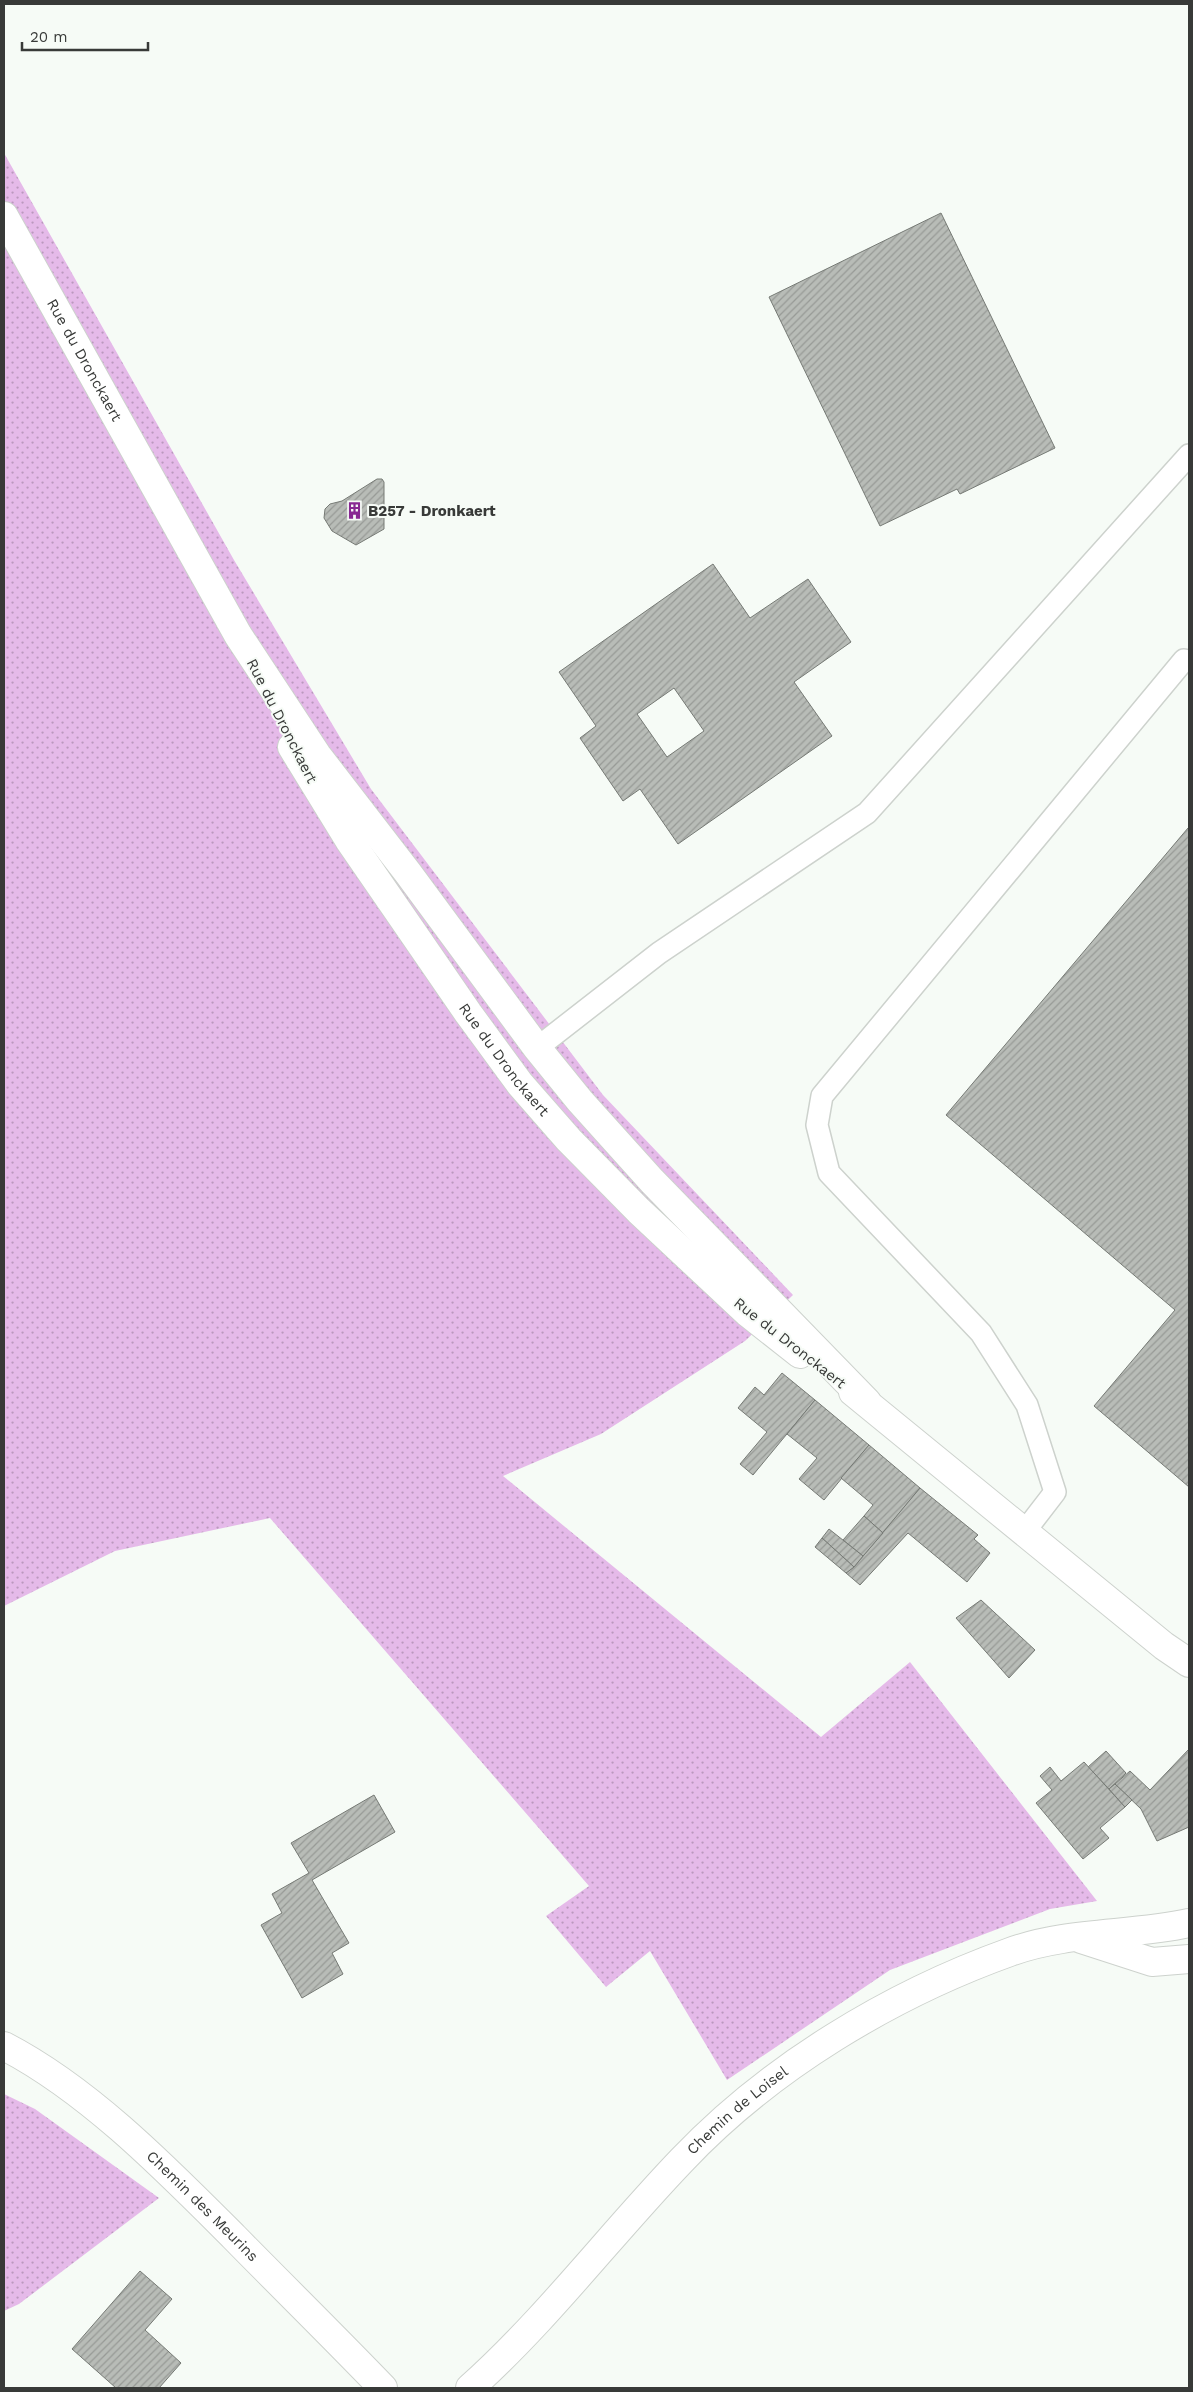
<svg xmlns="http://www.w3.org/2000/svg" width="1193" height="2392" font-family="'Work Sans',sans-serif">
<defs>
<pattern id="grass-dots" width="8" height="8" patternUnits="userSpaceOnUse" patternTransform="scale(1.25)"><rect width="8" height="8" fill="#e5bae9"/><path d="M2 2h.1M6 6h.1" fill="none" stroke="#bb98be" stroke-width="1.8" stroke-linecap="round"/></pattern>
<pattern id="building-hatch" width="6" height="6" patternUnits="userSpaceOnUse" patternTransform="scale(1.25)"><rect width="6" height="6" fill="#b8bcb7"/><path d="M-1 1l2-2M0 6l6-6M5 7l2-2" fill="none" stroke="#979a96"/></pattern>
</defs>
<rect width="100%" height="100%" fill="#f6fbf6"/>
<g fill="url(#grass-dots)">
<path d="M 4,153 L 234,560 L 371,789 L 603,1095 L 793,1295 L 745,1341 L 601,1434 L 503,1476 L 821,1737 L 910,1662 L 1097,1901 L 1050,1909 L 890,1970 L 727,2080 L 650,1951 L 606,1987 L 546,1916 L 589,1886 L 270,1518 L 115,1551 L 4,1606 Z"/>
<path d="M 4,2094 L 35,2109 L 159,2198 L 19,2304 L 4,2311 Z"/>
</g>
<g fill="url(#building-hatch)" stroke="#767a75" fill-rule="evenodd">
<path d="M 941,213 L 1055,448 L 960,494 L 957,489 L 880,526 L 769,297 Z"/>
<path d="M 377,479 L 382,479 L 384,482 L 384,529 L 356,545 L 332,531 L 324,518 L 325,509 L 330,504 L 342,501 Z"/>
<path d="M 713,564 L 750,618 L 808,579 L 851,642 L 794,682 L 832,736 L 678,844 L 640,789 L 623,801 L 580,738 L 596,726 L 559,672 ZM 674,688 L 704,731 L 667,757 L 637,714 Z"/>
<path d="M 1188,828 L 1189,829 L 1189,1487 L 1094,1406 L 1175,1310 L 946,1115 Z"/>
<path d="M 782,1373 L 815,1400 L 753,1475 L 740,1464 L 767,1432 L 738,1408 L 755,1387 L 764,1395 Z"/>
<path d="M 815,1400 L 869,1445 L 824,1500 L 799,1479 L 817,1458 L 787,1434 Z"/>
<path d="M 869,1445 L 920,1488 L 883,1533 L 864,1516 L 873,1505 L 841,1478 Z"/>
<path d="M 920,1488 L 978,1535 L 974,1539 L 990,1553 L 967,1582 L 908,1533 L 860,1585 L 846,1573 L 854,1567 Z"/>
<path d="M 864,1516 L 883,1533 L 863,1556 L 843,1540 Z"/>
<path d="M 829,1529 L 863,1556 L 854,1567 L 822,1538 Z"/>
<path d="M 822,1538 L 854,1567 L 846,1573 L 815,1547 Z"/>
<path d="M 981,1600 L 1035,1650 L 1009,1678 L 956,1618 Z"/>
<path d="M 1189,1749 L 1189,1827 L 1157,1841 L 1141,1809 L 1115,1784 L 1130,1771 L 1150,1790 Z"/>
<path d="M 1106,1751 L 1126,1773 L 1109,1789 L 1088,1767 Z"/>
<path d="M 1084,1762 L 1125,1807 L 1100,1828 L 1109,1838 L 1083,1859 L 1036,1803 L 1052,1790 L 1040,1776 L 1050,1767 L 1061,1781 Z"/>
<path d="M 1115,1784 L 1132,1800 L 1125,1807 L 1109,1789 Z"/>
<path d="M 374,1795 L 395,1832 L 312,1880 L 349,1943 L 332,1953 L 343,1974 L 302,1998 L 261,1925 L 282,1913 L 272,1894 L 309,1873 L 291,1843 Z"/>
<path d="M 140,2271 L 172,2299 L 145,2330 L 181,2363 L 159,2388 L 116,2388 L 72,2349 Z"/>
</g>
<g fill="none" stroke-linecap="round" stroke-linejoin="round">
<defs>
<g id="lane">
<path d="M 537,1048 L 659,953 L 867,813 L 1189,455"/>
<path d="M 1025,1531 L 1055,1492 L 1027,1405 L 981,1333 L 829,1173 L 817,1125 L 822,1096 L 1184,660 L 1189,661"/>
</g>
<g id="street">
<path id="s1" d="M 4,2046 C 89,2090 166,2169 234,2237 C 283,2287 334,2337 383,2388"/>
</g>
<g id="secondary">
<path id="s2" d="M 4,216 L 238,635 L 317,755 L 408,873 L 537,1048 L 580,1101 L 652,1181 L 867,1402"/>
<path id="s3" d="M 292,747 L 349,840 L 468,1013 L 520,1084 L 569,1140 L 639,1211 L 748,1313 L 800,1354"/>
<path d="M 853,1392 L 1164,1646 L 1189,1663"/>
<path d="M 1081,1939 L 1152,1962 L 1189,1959"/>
<path id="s4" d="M 470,2388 C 547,2319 610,2235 682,2160 C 769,2068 890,1995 1010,1952 C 1067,1931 1130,1936 1189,1923"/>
</g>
</defs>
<use href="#lane" stroke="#cdd2cd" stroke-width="24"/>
<use href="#street" stroke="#cdd2cd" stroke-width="30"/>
<use href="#secondary" stroke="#cdd2cd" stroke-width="30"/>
<use href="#lane" stroke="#fff" stroke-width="21"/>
<use href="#street" stroke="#fff" stroke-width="28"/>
<use href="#secondary" stroke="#fff" stroke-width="28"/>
</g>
<defs>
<symbol id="building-bare" viewBox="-9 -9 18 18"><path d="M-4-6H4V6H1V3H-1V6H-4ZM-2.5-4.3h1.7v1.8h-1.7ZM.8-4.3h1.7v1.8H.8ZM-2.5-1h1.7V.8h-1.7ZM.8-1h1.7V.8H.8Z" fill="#882892" stroke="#f6fbf6" stroke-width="2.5" paint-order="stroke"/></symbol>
</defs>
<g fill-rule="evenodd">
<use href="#building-bare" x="342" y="498" width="25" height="25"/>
</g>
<g text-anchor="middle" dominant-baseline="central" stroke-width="4" stroke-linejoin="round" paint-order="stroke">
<g font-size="15" fill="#383a38" stroke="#f6fbf6">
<text stroke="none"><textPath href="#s2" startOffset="165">Rue du Dronckaert</textPath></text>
<text transform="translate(282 721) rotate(63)">Rue du Dronckaert</text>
<text stroke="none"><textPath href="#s3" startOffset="378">Rue du Dronckaert</textPath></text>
<text transform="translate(790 1343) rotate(38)">Rue du Dronckaert</text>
<text stroke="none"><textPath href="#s4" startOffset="386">Chemin de Loisel</textPath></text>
<text stroke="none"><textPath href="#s1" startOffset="256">Chemin des Meurins</textPath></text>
</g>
<g font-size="15" font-weight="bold" fill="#383a38" stroke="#f6fbf6" text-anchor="start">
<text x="368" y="511">B257 - Dronkaert</text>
</g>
</g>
<rect width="1193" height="2392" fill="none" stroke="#383a38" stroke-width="10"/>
<path d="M22 42v8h126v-8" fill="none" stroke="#383a38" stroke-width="2.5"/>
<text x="30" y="42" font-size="15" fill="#383a38" stroke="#f6fbf6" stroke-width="4" paint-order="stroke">20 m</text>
</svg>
